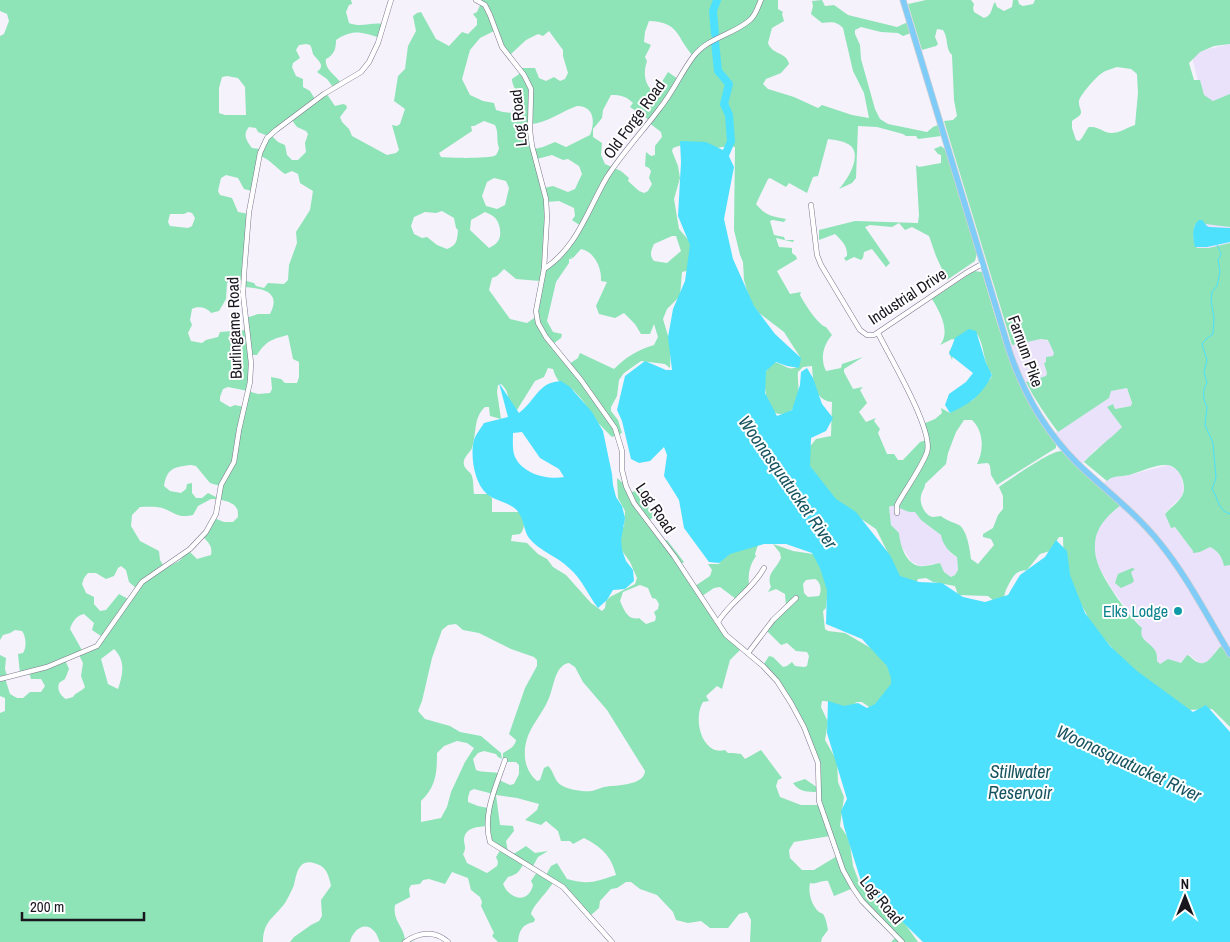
<svg xmlns="http://www.w3.org/2000/svg" width="1230" height="942" font-family="'Archivo Narrow',sans-serif">
<rect width="100%" height="100%" fill="#f5f2fc"/>
<g fill="#eae2fb">
<path d="M 1230,44 L 1230,246 L 1157,256 L 1204,106 L 1191,53 Z"/>
<path d="M 1041,339 L 1049,341 L 1054,353 L 1054,356 L 1046,357 L 1046,362 L 1044,363 L 1047,373 L 1046,376 L 1030,380 L 1023,384 L 1008,346 L 1019,342 Z"/>
<path d="M 1127,388 L 1132,404 L 1131,406 L 1115,409 L 1113,404 L 1107,407 L 1122,427 L 1105,444 L 1096,449 L 1081,465 L 1053,435 L 1111,391 Z"/>
<path d="M 1168,465 L 1176,469 L 1181,476 L 1184,488 L 1182,496 L 1165,513 L 1171,528 L 1175,527 L 1194,552 L 1200,552 L 1210,547 L 1216,550 L 1222,558 L 1224,565 L 1230,565 L 1230,653 L 1216,650 L 1213,657 L 1205,663 L 1199,663 L 1190,655 L 1185,657 L 1181,663 L 1160,664 L 1157,661 L 1156,652 L 1141,638 L 1141,627 L 1113,591 L 1100,569 L 1096,559 L 1094,544 L 1097,531 L 1105,519 L 1121,505 L 1102,485 L 1110,477 L 1125,476 Z"/>
<path d="M 891,506 L 896,506 L 906,511 L 915,512 L 921,520 L 941,535 L 942,539 L 951,554 L 957,557 L 958,570 L 955,575 L 951,577 L 944,572 L 940,563 L 920,566 L 911,561 L 900,544 L 899,533 L 891,525 L 889,507 Z"/>
</g>
<g fill="#8ee3b7" fill-rule="evenodd">
<path d="M 0,0 L 351,0 L 352,4 L 349,5 L 346,12 L 349,23 C 361,28 371,22 383,24 L 380,38 C 361,32 353,29 336,40 C 336,49 334,55 326,59 C 324,69 335,75 341,83 L 333,87 L 327,79 L 317,72 C 326,65 318,61 313,54 C 312,51 312,48 310,45 L 306,44 L 299,45 L 296,50 L 300,58 L 293,63 L 292,67 L 296,76 L 303,79 L 303,87 L 310,91 L 315,99 L 326,93 L 335,106 L 343,104 L 346,105 L 347,108 L 340,117 L 342,122 L 349,129 L 352,136 L 387,155 L 396,153 L 399,150 L 392,125 L 397,126 L 400,124 L 405,109 L 394,101 L 398,76 L 405,69 L 408,46 L 416,31 L 413,16 L 417,13 L 421,12 L 436,39 L 449,46 L 462,32 L 468,34 L 477,25 L 477,19 L 473,14 L 477,12 L 481,3 L 477,0 L 778,0 L 778,9 L 783,12 L 782,14 L 784,21 L 772,28 L 768,43 C 772,55 787,52 789,64 L 781,73 L 766,79 L 763,84 L 768,89 L 794,97 L 818,108 L 822,105 L 852,115 L 869,118 L 864,93 L 853,71 L 843,28 C 837,21 830,22 822,23 L 811,14 L 813,6 L 812,1 L 822,0 L 825,6 L 834,5 L 848,15 L 897,27 L 908,22 L 911,33 L 903,36 L 898,33 L 881,32 L 861,27 L 855,30 L 855,34 L 860,45 L 861,59 L 875,109 L 880,119 L 888,124 L 927,132 L 933,127 L 938,125 L 941,136 L 918,139 L 916,136 L 906,136 L 903,134 L 877,127 L 858,126 L 856,178 L 852,183 L 839,189 C 847,180 862,157 851,146 C 845,141 835,140 828,139 L 818,176 L 813,177 L 807,193 L 789,183 L 786,187 L 770,178 L 768,179 L 756,204 C 766,216 771,216 786,219 L 784,222 L 773,220 L 770,221 L 774,235 L 784,237 L 785,240 L 794,240 L 793,242 L 776,238 L 779,247 L 792,248 L 792,253 L 796,256 L 797,259 L 777,271 L 778,273 L 790,294 L 801,292 L 800,295 C 804,303 818,325 826,327 L 832,335 C 823,345 820,359 826,371 L 841,368 L 842,364 L 863,357 L 844,369 L 844,372 L 853,389 L 863,387 L 860,390 L 867,403 L 859,412 L 866,422 L 876,418 L 874,421 L 880,429 L 878,433 L 887,454 L 894,454 L 898,460 L 903,460 L 920,442 L 927,440 L 923,424 L 935,419 L 942,413 L 941,408 L 950,413 L 961,405 L 973,400 L 991,378 L 992,374 C 983,364 985,346 977,334 L 954,350 L 952,360 L 949,352 L 956,340 L 952,339 L 940,345 C 951,332 940,312 932,299 L 974,271 L 982,272 C 1000,333 1016,394 1056,444 L 1056,448 L 997,485 L 991,475 L 990,466 L 988,463 L 977,464 C 984,451 984,431 972,420 L 964,420 L 956,432 L 948,453 L 946,464 L 925,484 C 925,489 922,490 921,496 C 919,503 925,516 933,517 C 936,517 938,516 941,516 C 947,521 953,522 959,525 C 967,530 970,550 971,559 L 978,564 L 994,545 L 991,539 L 983,537 L 983,534 L 993,528 L 998,515 L 1003,509 L 1003,496 L 999,487 C 1011,479 1051,450 1062,451 L 1121,505 C 1112,512 1103,520 1098,531 C 1094,539 1094,552 1097,561 C 1101,577 1129,617 1142,628 C 1138,641 1151,642 1156,652 C 1157,655 1157,658 1157,661 L 1160,664 L 1168,659 L 1181,663 L 1187,655 C 1191,656 1193,660 1197,662 C 1209,668 1214,650 1223,645 L 1230,658 L 1230,727 L 1212,709 L 1187,710 L 1131,670 L 1088,620 L 1087,615 L 1064,573 L 1063,537 L 1059,537 L 1050,551 L 1040,554 L 1027,570 C 1017,571 1015,573 1010,582 C 1007,588 1005,590 1004,598 L 995,602 L 988,596 L 958,595 L 955,586 L 933,582 L 926,578 L 918,579 L 916,584 L 893,574 L 890,557 L 876,529 L 823,493 L 804,454 L 816,439 L 831,436 L 832,402 C 814,400 813,381 812,366 L 803,367 L 798,372 C 797,381 800,391 798,399 C 797,405 791,412 786,413 C 765,420 766,388 763,376 L 772,362 C 783,362 787,372 797,367 L 800,357 L 784,332 L 759,313 L 750,301 L 744,280 L 743,262 L 740,255 L 734,230 L 735,147 C 727,145 722,148 715,148 C 701,148 686,142 673,148 L 672,151 L 678,166 L 680,178 L 674,199 L 679,229 L 691,243 L 690,270 L 682,272 L 680,296 L 667,309 L 663,319 L 671,346 L 670,368 L 665,364 L 641,361 L 624,373 L 619,380 L 617,396 L 611,407 L 611,411 L 618,420 L 622,433 L 612,437 C 608,433 596,421 593,417 C 588,409 584,401 577,394 C 567,382 559,389 553,369 L 548,368 L 544,377 L 535,381 L 517,410 L 509,404 C 508,396 508,390 501,384 L 498,385 L 497,392 L 501,419 L 490,416 L 489,407 L 485,407 C 473,418 477,433 472,448 C 470,453 462,458 464,465 C 465,469 469,471 471,474 C 474,479 473,488 474,494 L 488,494 L 492,498 L 492,512 L 521,512 C 524,520 526,528 520,534 L 512,535 L 511,541 L 527,543 L 538,554 L 547,559 L 553,567 L 566,575 L 591,603 L 602,611 L 605,608 L 606,601 L 610,597 L 635,584 L 637,578 L 630,562 L 620,548 L 621,531 L 624,526 L 625,511 L 618,498 L 617,478 L 625,485 L 630,493 L 640,489 L 643,490 C 644,500 647,509 656,514 L 648,522 L 665,541 L 667,540 L 684,562 L 681,564 L 695,586 L 710,576 L 712,570 L 708,564 L 719,564 C 726,550 745,547 759,542 L 755,554 L 756,556 C 749,566 748,575 749,587 L 736,599 L 720,587 L 714,588 L 702,596 L 725,633 L 741,649 L 730,660 L 722,689 L 717,686 L 706,696 L 709,701 L 703,702 C 692,720 703,756 725,750 L 728,753 L 733,753 L 741,754 L 745,759 L 761,750 L 782,778 L 778,780 L 776,786 L 780,797 L 801,805 L 819,805 L 818,792 C 808,792 799,792 793,783 L 805,779 L 818,788 L 818,763 L 807,738 L 791,704 L 775,681 L 762,667 L 769,656 L 773,657 L 783,667 L 787,666 L 792,662 L 795,666 L 804,667 L 807,666 L 809,656 L 807,652 L 796,651 L 787,643 L 781,645 L 765,629 L 786,606 L 785,594 L 776,589 L 768,592 L 771,587 C 766,573 775,571 781,558 L 780,553 L 773,544 L 793,551 L 813,554 L 829,573 L 826,608 L 823,611 L 825,629 L 828,631 L 845,633 L 876,651 L 896,678 L 876,705 L 869,707 L 862,702 L 857,702 C 844,714 834,700 822,701 L 821,707 L 828,722 L 825,740 L 837,761 L 838,782 L 844,797 L 840,826 L 847,836 L 850,845 L 853,866 L 861,887 L 903,921 L 918,942 L 891,942 L 896,937 L 873,917 L 851,889 L 834,896 L 828,881 C 821,880 816,885 810,883 C 808,892 811,905 819,912 C 820,913 822,913 823,914 C 826,918 827,925 828,930 L 822,938 L 821,942 L 750,942 L 751,920 L 747,912 L 739,914 L 728,928 L 710,928 L 701,921 L 688,923 L 676,920 L 673,912 L 657,895 L 640,889 L 631,882 L 626,882 L 617,888 L 611,889 L 600,901 L 599,908 L 590,916 L 554,881 C 548,892 533,905 531,914 L 535,919 L 534,922 C 522,924 519,931 518,942 L 498,942 L 492,936 L 494,933 L 481,906 L 482,902 L 480,897 L 471,890 L 468,878 L 452,872 L 445,884 L 429,879 L 423,880 L 420,884 L 411,885 L 409,889 L 410,897 L 395,905 C 392,921 405,927 405,941 L 416,942 L 380,942 C 378,939 377,933 374,931 C 365,920 352,931 350,942 L 290,942 L 294,937 L 311,925 L 319,921 L 322,916 L 321,900 L 331,886 C 329,877 327,867 317,864 C 299,857 297,872 294,885 C 292,890 288,898 285,903 C 274,918 263,921 263,942 L 0,942 L 0,713 L 5,711 L 5,698 L 0,696 L 0,655 L 6,658 L 5,669 L 7,676 L 5,678 L 10,694 L 17,698 L 23,698 L 30,692 L 41,692 L 45,686 L 41,679 L 31,679 L 29,672 L 20,674 L 18,654 L 23,653 C 27,647 26,636 22,631 L 15,630 L 10,633 L 3,635 L 0,640 L 0,36 L 4,34 L 9,21 L 7,14 L 0,11 ZM 649,21 C 680,22 676,37 693,56 L 678,79 L 668,72 L 655,93 C 644,85 643,73 647,61 L 645,57 L 651,45 L 644,42 L 645,32 ZM 496,30 L 502,46 L 510,55 L 526,40 L 538,34 L 543,36 L 549,31 L 563,50 L 563,56 L 568,73 L 565,79 L 560,81 L 554,77 L 546,81 L 539,78 L 535,68 L 519,68 L 522,72 L 512,79 C 512,87 518,91 519,98 L 514,104 L 512,113 L 503,112 L 496,110 L 494,103 L 483,101 L 470,95 L 462,79 L 470,50 L 480,38 ZM 227,76 L 238,78 L 245,87 L 246,115 L 225,115 L 219,113 L 219,88 L 222,77 ZM 611,95 C 621,95 626,96 633,103 L 630,107 L 649,120 L 648,122 L 661,132 L 662,137 L 655,146 L 655,155 L 651,156 L 646,152 L 645,166 L 649,168 L 651,171 L 649,178 L 652,184 L 648,191 L 644,193 L 639,191 L 628,181 L 629,178 L 621,171 L 605,164 L 601,155 L 602,143 L 593,137 L 593,129 L 602,118 L 603,110 ZM 577,106 C 595,106 595,123 590,135 L 566,147 L 555,142 L 543,147 L 534,149 L 531,124 C 547,123 562,111 577,106 ZM 291,119 L 297,127 L 306,131 L 308,134 L 305,143 L 306,152 L 298,160 L 292,160 L 287,155 L 285,145 L 278,142 L 271,135 ZM 484,121 L 495,125 C 499,133 496,140 499,148 C 499,149 497,154 496,155 C 492,159 448,158 441,157 L 439,153 L 472,131 L 471,126 L 474,126 ZM 249,127 L 256,128 L 258,132 L 268,136 L 260,149 L 252,148 C 247,141 242,135 249,127 ZM 552,155 L 563,160 L 568,159 L 579,166 L 582,174 L 575,189 L 568,192 L 553,186 L 544,188 L 537,159 ZM 260,156 C 270,159 276,168 285,174 L 292,171 L 298,174 L 300,183 L 313,191 L 310,210 L 296,232 L 297,243 L 289,265 L 288,280 L 284,284 L 268,283 L 264,288 L 256,286 L 254,283 L 243,280 L 249,214 L 238,212 L 232,198 L 220,195 L 218,191 L 221,178 L 226,175 L 238,178 L 244,189 L 252,191 ZM 494,178 L 506,181 L 509,188 L 505,205 L 497,209 L 486,206 L 482,196 L 487,182 ZM 559,201 L 574,208 L 575,216 L 572,220 L 581,226 L 557,260 L 544,268 L 547,202 ZM 442,211 L 454,218 L 456,228 L 458,230 C 457,241 457,245 447,249 L 437,245 L 427,237 L 422,238 L 414,234 L 411,226 L 414,217 L 425,212 L 436,213 ZM 188,212 L 192,213 L 195,218 L 192,226 L 188,228 L 170,226 L 168,222 L 170,214 L 184,214 ZM 485,212 C 495,216 498,219 500,229 C 501,240 498,243 489,248 L 470,230 L 471,220 ZM 672,236 L 676,236 L 681,251 L 667,263 L 654,261 C 649,255 651,251 654,244 ZM 581,249 C 594,251 602,268 601,281 L 607,282 L 596,306 L 599,314 L 615,318 L 624,313 L 635,324 L 641,334 L 650,334 L 654,324 L 658,337 L 654,345 C 637,350 626,357 614,369 L 580,353 L 578,358 L 569,364 L 553,344 L 561,338 L 562,334 L 553,332 L 547,321 L 556,282 L 569,263 L 569,259 L 572,259 L 571,257 L 573,258 ZM 504,269 L 516,279 L 540,281 L 537,316 L 527,323 L 510,319 L 489,290 L 492,278 L 497,276 ZM 243,280 L 244,287 C 262,288 282,291 270,314 L 258,314 L 246,318 L 247,330 L 220,332 L 218,337 L 206,340 L 202,343 L 191,341 L 188,333 L 192,325 L 190,320 L 192,309 C 197,306 207,307 211,313 L 219,311 L 226,299 L 227,283 ZM 288,335 L 293,359 L 299,362 L 299,377 L 297,383 L 285,383 L 281,379 L 271,377 L 272,389 L 270,393 L 258,394 L 248,391 L 251,355 L 257,355 C 266,341 272,339 288,335 ZM 228,387 L 248,391 L 244,407 L 235,405 L 230,407 L 220,401 L 220,397 L 223,389 ZM 191,465 L 196,466 L 210,483 L 220,486 L 218,498 L 208,493 L 202,498 L 196,498 L 192,493 L 192,483 L 187,484 L 186,489 L 181,493 L 170,491 L 164,486 C 167,468 174,467 191,465 ZM 211,499 C 218,499 234,501 237,509 C 238,509 238,516 238,517 L 233,522 L 224,522 L 214,518 L 202,536 C 208,542 213,546 211,555 L 197,559 L 189,551 L 179,561 L 165,568 L 160,560 L 159,551 L 140,541 L 131,526 L 132,515 L 140,507 C 148,507 158,506 165,509 C 177,514 178,518 193,515 L 198,506 ZM 891,506 C 901,506 904,513 915,512 L 921,520 L 941,535 C 942,544 950,553 957,557 L 958,570 L 955,575 L 951,577 L 944,572 L 940,563 C 934,564 925,567 919,566 C 905,563 900,544 899,533 L 891,525 L 889,507 ZM 121,566 L 126,570 L 129,582 L 137,589 L 128,599 L 119,594 L 106,610 L 100,611 L 94,604 L 94,597 L 86,593 L 82,584 L 84,578 L 88,573 L 96,573 L 106,579 L 114,576 L 118,568 ZM 815,579 C 821,582 822,591 819,596 L 808,597 L 804,593 L 803,584 L 806,580 ZM 640,585 L 648,588 L 652,598 L 656,599 L 659,604 L 658,609 L 654,612 L 656,617 L 655,621 L 646,624 L 639,618 C 628,621 624,610 620,601 L 623,592 ZM 84,614 L 94,623 L 92,630 L 104,638 L 97,646 L 83,652 L 70,629 C 72,622 77,615 84,614 ZM 456,624 L 463,630 L 479,633 L 511,649 L 534,657 L 537,660 L 537,666 L 525,688 L 509,734 L 516,740 C 515,747 508,750 503,753 L 503,759 L 505,762 L 516,762 L 519,765 L 519,774 L 514,784 L 510,785 L 499,780 L 501,774 C 492,771 483,773 476,770 L 473,759 L 478,753 L 484,751 L 496,754 L 498,757 L 502,759 L 501,753 L 481,736 L 460,732 L 450,726 L 425,719 L 418,711 L 422,701 L 432,658 L 442,630 L 448,625 ZM 114,649 C 126,661 123,674 118,689 L 108,684 L 101,659 ZM 79,655 L 83,663 L 81,676 L 85,687 C 81,692 76,692 73,697 L 66,699 C 60,695 57,690 59,683 L 65,679 L 69,669 L 65,660 ZM 569,663 L 575,667 L 583,682 L 607,710 L 645,771 C 644,786 615,785 604,787 C 600,788 596,790 592,791 C 583,792 569,790 561,785 C 554,781 554,771 548,766 L 544,768 L 540,780 L 537,781 C 530,775 526,767 525,758 C 523,731 540,720 549,698 C 554,686 555,665 569,663 ZM 457,741 L 467,743 L 474,748 L 465,762 L 451,792 L 447,807 L 441,818 L 421,822 L 421,801 C 436,787 437,773 437,753 L 444,746 ZM 474,789 L 493,794 L 488,808 L 478,806 L 468,802 L 468,797 L 470,791 ZM 496,795 L 517,798 L 539,804 L 537,810 L 525,820 L 541,825 L 546,821 L 558,831 L 561,841 L 570,841 L 573,844 L 584,838 C 601,847 611,855 616,875 C 594,882 590,885 567,879 L 557,863 L 551,866 L 546,875 L 537,872 L 531,881 L 533,885 C 528,905 509,899 503,884 L 508,877 C 518,874 519,872 524,863 L 533,866 L 538,857 L 548,851 L 535,853 L 526,846 L 512,855 L 508,852 L 506,841 L 514,831 L 513,826 L 500,825 ZM 486,826 L 490,842 L 501,849 L 496,857 L 498,862 L 497,866 L 487,873 L 467,863 L 463,854 C 466,849 465,847 464,841 C 464,828 476,827 486,826 ZM 830,836 L 837,856 L 814,870 L 802,870 L 790,858 L 789,850 L 794,842 Z"/>
<path d="M 926,0 L 971,0 L 974,4 L 973,8 L 974,12 L 984,18 C 993,15 991,7 995,2 L 997,7 L 1004,11 L 1012,7 L 1013,0 L 1018,0 L 1019,4 L 1023,6 L 1033,4 L 1035,0 L 1230,0 L 1230,44 L 1214,46 L 1200,52 L 1189,63 L 1194,80 L 1200,80 L 1204,95 L 1213,101 L 1230,94 L 1230,227 L 1197,223 L 1194,226 C 1194,233 1192,243 1197,248 L 1209,248 L 1230,243 L 1230,565 L 1224,566 C 1222,556 1218,551 1210,547 L 1200,552 L 1193,553 L 1193,551 L 1175,527 L 1171,528 L 1165,514 C 1170,508 1178,503 1182,496 C 1188,486 1180,466 1167,465 C 1155,464 1140,472 1129,475 C 1121,477 1113,475 1107,481 L 1084,462 C 1096,449 1109,440 1122,427 L 1107,407 L 1113,404 L 1115,409 L 1131,406 L 1132,403 L 1127,388 L 1111,391 L 1109,398 L 1058,432 C 1046,416 1035,400 1026,382 L 1046,376 L 1047,373 L 1044,363 L 1046,362 L 1046,357 L 1053,356 L 1054,353 L 1048,340 L 1041,339 L 1012,345 L 944,121 L 953,120 L 957,116 L 954,100 L 952,55 C 945,49 949,39 943,30 L 937,29 L 935,37 L 938,44 L 936,46 L 922,50 L 908,4 ZM 1117,67 L 1131,69 L 1137,74 L 1138,93 L 1135,125 C 1126,128 1115,136 1106,132 C 1099,129 1097,127 1089,127 C 1085,131 1084,137 1079,141 L 1076,140 L 1072,128 L 1072,121 C 1074,119 1077,118 1079,116 C 1084,112 1078,107 1079,101 C 1080,95 1096,77 1102,73 C 1106,70 1112,69 1117,67 Z"/>
<path d="M 941,146 L 946,150 L 977,253 L 975,261 L 947,280 L 936,256 L 929,236 L 912,227 L 905,230 L 899,223 L 892,227 L 870,225 L 865,227 L 890,263 L 886,267 L 872,249 L 864,252 L 863,258 L 861,260 L 854,257 L 846,261 L 844,258 L 847,256 C 848,246 841,240 835,234 L 819,240 L 819,230 L 855,221 L 918,223 L 919,215 L 916,165 L 919,167 L 941,163 L 941,155 L 938,154 L 934,149 Z"/>
<path d="M 1132,568 L 1135,569 L 1131,572 L 1134,581 L 1132,583 L 1121,588 L 1115,583 L 1118,574 Z"/>
</g>
<g fill="#4de1fe" fill-rule="evenodd">
<path d="M 680,141 L 706,142 L 727,152 L 734,167 L 724,219 L 733,259 L 754,306 L 775,334 L 801,358 L 799,368 L 787,366 L 776,362 L 766,371 L 765,393 L 777,416 L 792,410 L 800,385 L 801,372 L 807,368 L 813,378 L 822,404 L 833,418 L 826,431 L 811,438 L 810,466 L 836,499 L 856,512 L 890,555 L 900,576 L 919,582 L 942,583 L 963,597 L 985,602 L 1008,595 L 1020,575 L 1045,557 L 1056,540 L 1067,551 L 1070,575 L 1085,613 L 1110,646 L 1137,671 L 1193,712 L 1206,705 L 1230,732 L 1230,942 L 923,942 L 861,881 L 844,827 L 841,811 L 847,799 L 827,733 L 828,701 L 844,706 L 858,703 L 867,708 L 875,704 L 891,684 L 891,678 L 887,666 L 862,639 L 826,624 L 827,590 L 820,568 L 812,553 L 786,544 L 764,544 L 730,554 L 719,563 L 709,562 L 684,528 L 679,500 L 664,476 L 667,455 L 664,447 L 650,461 L 639,463 L 631,459 L 622,421 L 617,410 L 625,376 L 645,361 L 666,370 L 672,370 L 668,337 L 673,309 L 685,281 L 690,245 L 678,216 L 681,162 Z"/>
<path d="M 1199,220 L 1202,220 L 1207,226 L 1209,227 L 1230,228 L 1230,242 L 1207,247 L 1195,247 C 1193,239 1191,226 1199,220 Z"/>
<path d="M 969,329 L 976,331 L 986,363 L 992,375 C 982,395 970,404 950,413 L 945,405 L 949,394 L 966,382 L 973,373 L 949,354 L 955,338 Z"/>
<path d="M 561,381 L 570,387 L 592,412 L 603,431 L 612,474 L 613,485 L 616,497 L 622,506 L 625,518 L 621,540 L 622,550 L 626,561 L 633,570 L 634,581 L 625,589 L 613,590 L 607,600 L 598,608 C 588,595 582,579 569,568 C 557,556 539,551 529,538 C 524,531 524,521 519,513 C 512,502 496,502 487,494 C 474,483 470,455 474,440 C 476,434 481,428 484,423 L 508,417 L 499,383 L 519,413 C 536,400 538,382 561,381 ZM 522,432 L 540,458 L 559,469 L 564,477 C 547,480 523,474 515,457 C 512,450 513,441 513,433 Z"/>
</g>
<g fill="none" stroke-linecap="round" stroke-linejoin="round">
<path stroke="#4de1fe" stroke-width="1" d="M 1217,245 C 1219,251 1224,254 1218,259 L 1220,272 L 1217,286 L 1212,292 L 1211,300 L 1214,318 L 1213,334 L 1206,339 L 1202,344 L 1207,360 L 1204,372 L 1207,383 C 1202,390 1203,400 1207,407 L 1205,425 L 1213,443 L 1216,478 L 1212,489 C 1219,499 1217,510 1230,514"/>
<g stroke="#4de1fe" stroke-width="8">
<path d="M 715,34 L 713,11 L 717,0"/>
<path d="M 715,42 L 718,71 L 729,84 L 724,104 L 729,115 L 731,141 L 723,160"/>
</g>
<defs>
<g id="minor">
<path d="M 476,0 L 485,5 L 490,15 L 502,47 L 524,75 L 531,89 L 530,131 L 532,146 L 546,199 L 547,217 L 544,269 L 536,311 L 538,323 L 546,337 L 581,380 L 615,428 L 622,451 L 622,470 L 626,486 L 634,503 L 674,556 L 726,635 L 763,666 L 777,681 L 791,703 L 804,727 L 818,763 L 819,801 L 843,870 L 853,888 L 862,901 L 902,942"/>
<path d="M 811,205 L 817,255 L 821,265 L 860,330 L 867,335 L 874,335 L 966,273 L 982,264"/>
<path d="M 544,269 C 577,248 588,209 607,177 C 623,152 643,131 660,108 C 673,92 681,73 693,57 C 708,37 733,35 750,20 C 756,15 758,6 761,0"/>
<path d="M 878,333 C 889,356 934,430 927,452 C 922,467 905,490 897,505 L 897,513"/>
<path d="M 718,622 C 730,602 753,589 764,568"/>
<path d="M 748,653 L 773,620 L 796,598"/>
<path d="M 0,679 L 47,667 L 97,646 L 142,582 L 190,549 L 206,532 L 216,514 L 221,485 L 234,462 L 239,430 L 250,382 L 251,363 L 243,294 L 244,274 L 249,212 L 260,153 L 267,138 L 276,130 L 324,94 L 361,72 L 369,62 L 378,43 L 391,0"/>
<path d="M 505,760 C 496,787 482,814 490,842 L 563,887 L 612,942"/>
<path d="M 405,942 C 419,932 435,930 448,942"/>
</g>
<path id="major" d="M 903,0 L 1009,350 C 1023,392 1045,431 1077,463 C 1104,489 1135,512 1159,542 C 1187,576 1207,616 1230,654"/>
</defs>
<use href="#minor" stroke="#7d768c" stroke-width="5.5"/>
<use href="#major" stroke="#d1d0d2" stroke-width="7"/>
<use href="#minor" stroke="#fff" stroke-width="4.5"/>
<use href="#major" stroke="#80ccf9" stroke-width="5.5"/>
</g>
<circle fill="#0f9aa8" stroke="#fff" stroke-width="2" cx="1178" cy="611" r="5"/>
<g text-anchor="middle" dominant-baseline="central" stroke-width="4" stroke-linejoin="round" paint-order="stroke">
<g font-size="16" fill="#19161e" stroke="#fff">
<text transform="translate(518 118) rotate(-96)">Log Road</text>
<text transform="translate(634 119) rotate(-54)">Old Forge Road</text>
<text transform="translate(907 296) rotate(-33)">Industrial Drive</text>
<text transform="translate(234 328) rotate(-92)">Burlingame Road</text>
<text transform="translate(1026 351) rotate(70)">Farnum Pike</text>
<text transform="translate(656 508) rotate(56)">Log Road</text>
<text transform="translate(882 900) rotate(50)">Log Road</text>
</g>
<g font-size="16" fill="#0d838f" stroke="#fff" text-anchor="end">
<text x="1168" y="611">Elks Lodge</text>
</g>
<g font-size="18" font-style="italic" fill="#175460" stroke="#fff">
<text transform="translate(788 482) rotate(55)">Woonasquatucket River</text>
<text transform="translate(1129 763) rotate(25)">Woonasquatucket River</text>
<text x="1020" y="771">Stillwater<tspan x="1020" dy="21">Reservoir</tspan></text>
</g>
</g>
<g transform="translate(1185 897)" stroke="#ffffff" stroke-width="4" paint-order="stroke">
<path d="M0-4L9 19L0 12L-9 19Z" fill="#19161e"/>
<text y="-8" font-size="14" font-weight="bold" text-anchor="middle" fill="#19161e">N</text>
</g>
<path d="M22 912v8h122v-8" fill="none" stroke="#19161e" stroke-width="2.5"/>
<text x="30" y="912" font-size="15" fill="#19161e" stroke="#ffffff" stroke-width="4" paint-order="stroke">200 m</text>
</svg>
